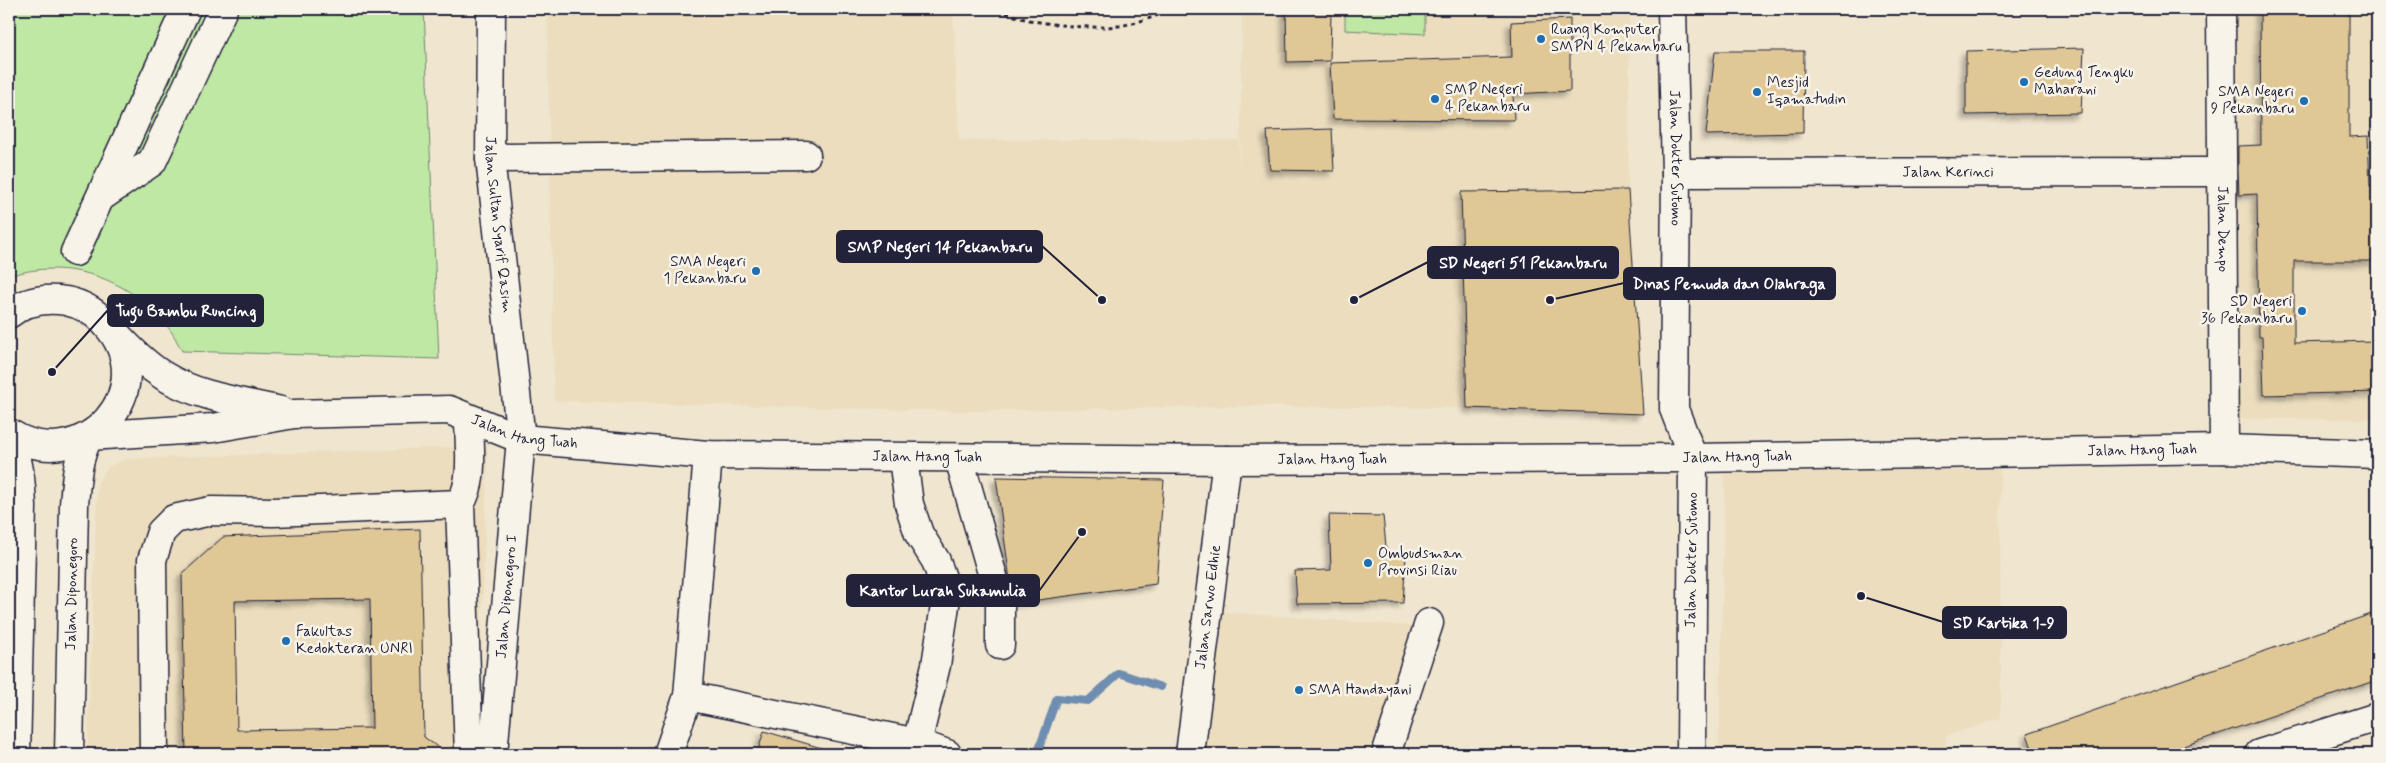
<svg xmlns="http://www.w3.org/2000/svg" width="2386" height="763" font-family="Mynerve,sans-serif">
<defs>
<filter id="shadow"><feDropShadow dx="-4.5" dy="4.5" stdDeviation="2.5" flood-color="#0004"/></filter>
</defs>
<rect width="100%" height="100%" fill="#f0e6cf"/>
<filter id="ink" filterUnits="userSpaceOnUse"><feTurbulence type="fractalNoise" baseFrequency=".02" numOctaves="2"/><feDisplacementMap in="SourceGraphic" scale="10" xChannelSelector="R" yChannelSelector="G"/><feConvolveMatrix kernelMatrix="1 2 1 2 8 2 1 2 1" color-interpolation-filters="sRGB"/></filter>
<g filter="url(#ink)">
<g fill="#ebddbe">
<path d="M 547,9 L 953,9 L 959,140 L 1239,140 L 1240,173 L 1242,9 L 1630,9 L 1628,190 L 1462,192 L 1467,408 L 1247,406 L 961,411 L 554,401 Z"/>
<path d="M 2230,9 L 2377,9 L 2377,192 L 2232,198 Z"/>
<path d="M 2377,200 L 2377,419 L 2228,419 L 2225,202 Z"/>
<path d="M 488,446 L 477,754 L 87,754 L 97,493 L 98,482 L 108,467 L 126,459 Z"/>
<path d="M 2000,469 L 2001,718 L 1946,736 L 1946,754 L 1719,754 L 1725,474 Z"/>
<path d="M 1210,611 L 1411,626 L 1381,754 L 1194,754 Z"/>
</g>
<g fill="#bfe8a4" stroke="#708570">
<path d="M 9,9 L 424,9 L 439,359 L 182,351 C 177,342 173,332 166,325 C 129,278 66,257 9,276 Z"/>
<path d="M 1345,9 L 1425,9 L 1425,34 L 1345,30 Z"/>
</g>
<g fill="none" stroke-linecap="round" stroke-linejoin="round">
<path stroke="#6e8db1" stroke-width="8" d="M 1037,754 L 1057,698 L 1088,701 L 1119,673 L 1161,687"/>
</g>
<g fill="#e0c896" stroke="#22223b" fill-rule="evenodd" filter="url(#shadow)">
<path d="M 1286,9 L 1331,9 L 1330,61 L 1287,62 Z"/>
<path d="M 2260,9 L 2349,10 L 2349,137 L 2368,136 L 2370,186 L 2377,185 L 2377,261 L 2294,261 L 2294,343 L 2377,341 L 2377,392 L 2264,395 L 2262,337 L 2259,337 L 2257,194 L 2239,195 L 2238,169 L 2238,146 L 2261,145 Z"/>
<path d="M 1570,19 L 1570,91 L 1513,94 L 1514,120 L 1333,119 L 1330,63 L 1512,57 L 1511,22 Z"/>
<path d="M 2084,48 L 2081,113 L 1966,115 L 1966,51 Z"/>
<path d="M 1715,51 L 1804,51 L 1803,133 L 1706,135 Z"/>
<path d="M 1332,129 L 1334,171 L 1270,170 L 1267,131 Z"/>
<path d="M 1628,190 L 1643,414 L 1467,408 L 1461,192 Z"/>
<path d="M 996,477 L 1164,480 L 1156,584 L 1016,603 L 1010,580 Z"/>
<path d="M 1329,515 L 1383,516 L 1387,556 L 1406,556 L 1403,603 L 1297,604 L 1295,571 L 1331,570 Z"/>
<path d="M 420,529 L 424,737 L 447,754 L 186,754 L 182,574 L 223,537 ZM 370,599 L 372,728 L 237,730 L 235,601 Z"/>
<path d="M 2377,612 L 2377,680 L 2160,754 L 2034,754 L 2027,734 Z"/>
<path d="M 764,731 L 825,749 L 824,754 L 757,754 Z"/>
</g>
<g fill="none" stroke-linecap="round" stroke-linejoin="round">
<defs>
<g id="minor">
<path id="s1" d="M 2221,9 L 2224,449"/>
<path d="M 490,158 L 806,155"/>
<path id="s2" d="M 1676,173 L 2222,172"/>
<path d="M 101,197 L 152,162 L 223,9"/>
<path d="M 75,252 L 186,9"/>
<path d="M 903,458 L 909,504 L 919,534 L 936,561 L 947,592 L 936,665 L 917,743"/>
<path d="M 959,458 L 1000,601 L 1000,645"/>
<path d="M 688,696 L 917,743 L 947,754"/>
<path d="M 154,754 L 152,560 L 161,532 L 174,519 L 211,511 L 273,512 L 460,504"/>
<path d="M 469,754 L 460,504 C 475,481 469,445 469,419"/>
<path id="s3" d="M 493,754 L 521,439"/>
<path d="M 668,754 L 688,696 L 708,455"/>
<path id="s4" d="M 1190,754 L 1227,460"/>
<path d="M 1386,754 L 1429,623"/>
<path d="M 2259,754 L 2377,717"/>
</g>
<g id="major">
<path id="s5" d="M 491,9 L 490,158 L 521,439"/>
<path id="s6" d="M 1672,9 L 1676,173 L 1674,409 L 1693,458 L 1691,754"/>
<path d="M 9,314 C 25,301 46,298 66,301 C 81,304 95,312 105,323 C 166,388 82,480 9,433"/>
<path d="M 117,335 C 131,350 146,365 164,376 C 198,397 242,402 281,411"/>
<path id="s7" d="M 89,436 L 213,428 L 294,414 L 449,410 L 521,439 L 708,455 L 1227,460 L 1693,458 L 2224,449 L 2377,454"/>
<path d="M 9,438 C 20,460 21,483 22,507 L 16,754"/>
<path id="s8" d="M 69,754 L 74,505 C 76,480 77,459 89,436"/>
</g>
</defs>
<use href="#minor" stroke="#22223b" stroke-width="31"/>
<use href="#major" stroke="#22223b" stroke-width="31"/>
<path stroke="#22223b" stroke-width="3" stroke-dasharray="4 4" stroke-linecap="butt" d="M 999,9 C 1020,24 1098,31 1124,25 C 1139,22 1158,16 1172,9"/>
<use href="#minor" stroke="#f7f3e8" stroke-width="28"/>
<use href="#major" stroke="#f7f3e8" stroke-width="28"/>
</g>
</g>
<g fill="#1f6fb2" stroke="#f7f3e8" stroke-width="2">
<circle cx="1541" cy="39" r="5"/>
<circle cx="2024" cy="82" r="5"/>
<circle cx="1757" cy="92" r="5"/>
<circle cx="1435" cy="99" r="5"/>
<circle cx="2304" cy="101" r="5"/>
<circle cx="756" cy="271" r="5"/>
<circle cx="2302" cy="311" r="5"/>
<circle cx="1368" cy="563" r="5"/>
<circle cx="286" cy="641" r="5"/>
<circle cx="1299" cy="690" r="5"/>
</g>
<g text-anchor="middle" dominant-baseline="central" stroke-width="5" stroke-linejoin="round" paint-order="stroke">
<g font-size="15" fill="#22223b" stroke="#f7f3e8" text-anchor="start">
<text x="1551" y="30">Ruang Komputer<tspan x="1551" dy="17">SMPN 4 Pekanbaru</tspan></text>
<text x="2034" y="73">Gedung Tengku<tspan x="2034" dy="17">Maharani</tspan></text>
<text x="1767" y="83">Mesjid<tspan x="1767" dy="17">Iqamatudin</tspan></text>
<text x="1445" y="90">SMP Negeri<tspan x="1445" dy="17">4 Pekanbaru</tspan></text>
<text x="2294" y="92" text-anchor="end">SMA Negeri<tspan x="2294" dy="17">9 Pekanbaru</tspan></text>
<text x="746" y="262" text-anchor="end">SMA Negeri<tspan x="746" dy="17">1 Pekanbaru</tspan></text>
<text x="2292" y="302" text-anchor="end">SD Negeri<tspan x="2292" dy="17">36 Pekanbaru</tspan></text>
<text x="1378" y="554">Ombudsman<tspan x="1378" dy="17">Provinsi Riau</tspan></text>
<text x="296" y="632">Fakultas<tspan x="296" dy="17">Kedokteran UNRI</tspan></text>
<text x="1309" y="690">SMA Handayani</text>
</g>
<g font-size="15" fill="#22223b" stroke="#f7f3e8">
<text stroke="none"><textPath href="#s6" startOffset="149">Jalan Dokter Sutomo</textPath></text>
<text stroke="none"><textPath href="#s2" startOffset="272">Jalan Kerinci</textPath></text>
<text stroke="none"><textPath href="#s5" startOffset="216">Jalan Sultan Syarif Qasim</textPath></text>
<text stroke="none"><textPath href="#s1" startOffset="220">Jalan Dempo</textPath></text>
<text stroke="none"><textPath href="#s7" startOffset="441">Jalan Hang Tuah</textPath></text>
<text stroke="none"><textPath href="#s7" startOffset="2061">Jalan Hang Tuah</textPath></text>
<text stroke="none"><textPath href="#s7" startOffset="1656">Jalan Hang Tuah</textPath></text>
<text stroke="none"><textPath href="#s7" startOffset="846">Jalan Hang Tuah</textPath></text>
<text stroke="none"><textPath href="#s7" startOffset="1251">Jalan Hang Tuah</textPath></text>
<text transform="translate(1692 560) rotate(-89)">Jalan Dokter Sutomo</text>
<text stroke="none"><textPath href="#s8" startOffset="160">Jalan Diponegoro</textPath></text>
<text stroke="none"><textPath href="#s3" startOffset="158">Jalan Diponegoro I</textPath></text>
<text stroke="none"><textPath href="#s4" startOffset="148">Jalan Sarwo Edhie</textPath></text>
</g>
</g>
<path fill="none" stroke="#22223b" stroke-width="2" d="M1102 300L1042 246M1354 300L1428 262M1550 300L1624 283M52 372L108 310M1082 532L1039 591M1861 596L1943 622"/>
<g fill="#22223b" stroke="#f7f3e8" stroke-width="2">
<circle cx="1102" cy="300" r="5"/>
<circle cx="1354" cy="300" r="5"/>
<circle cx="1550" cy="300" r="5"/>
<circle cx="52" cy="372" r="5"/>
<circle cx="1082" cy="532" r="5"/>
<circle cx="1861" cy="596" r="5"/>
</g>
<g fill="#22223b" stroke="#22223b" stroke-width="2">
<rect x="837" y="231" width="205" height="31" rx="5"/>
<rect x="1428" y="247" width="190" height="31" rx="5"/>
<rect x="1624" y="268" width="211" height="31" rx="5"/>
<rect x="108" y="295" width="155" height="31" rx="5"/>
<rect x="847" y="575" width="192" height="31" rx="5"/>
<rect x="1943" y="607" width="123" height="31" rx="5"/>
</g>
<g font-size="16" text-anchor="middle" font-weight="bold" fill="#fff">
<text x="940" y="252">SMP Negeri 14 Pekanbaru</text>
<text x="1523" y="268">SD Negeri 51 Pekanbaru</text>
<text x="1729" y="289">Dinas Pemuda dan Olahraga</text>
<text x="186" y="316">Tugu Bambu Runcing</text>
<text x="943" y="596">Kantor Lurah Sukamulia</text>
<text x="2004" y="628">SD Kartika 1-9</text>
</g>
<rect width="2386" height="763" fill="none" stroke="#f7f3e8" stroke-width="30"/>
<rect x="15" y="15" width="2356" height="733" fill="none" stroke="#22223b" stroke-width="2" filter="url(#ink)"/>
</svg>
